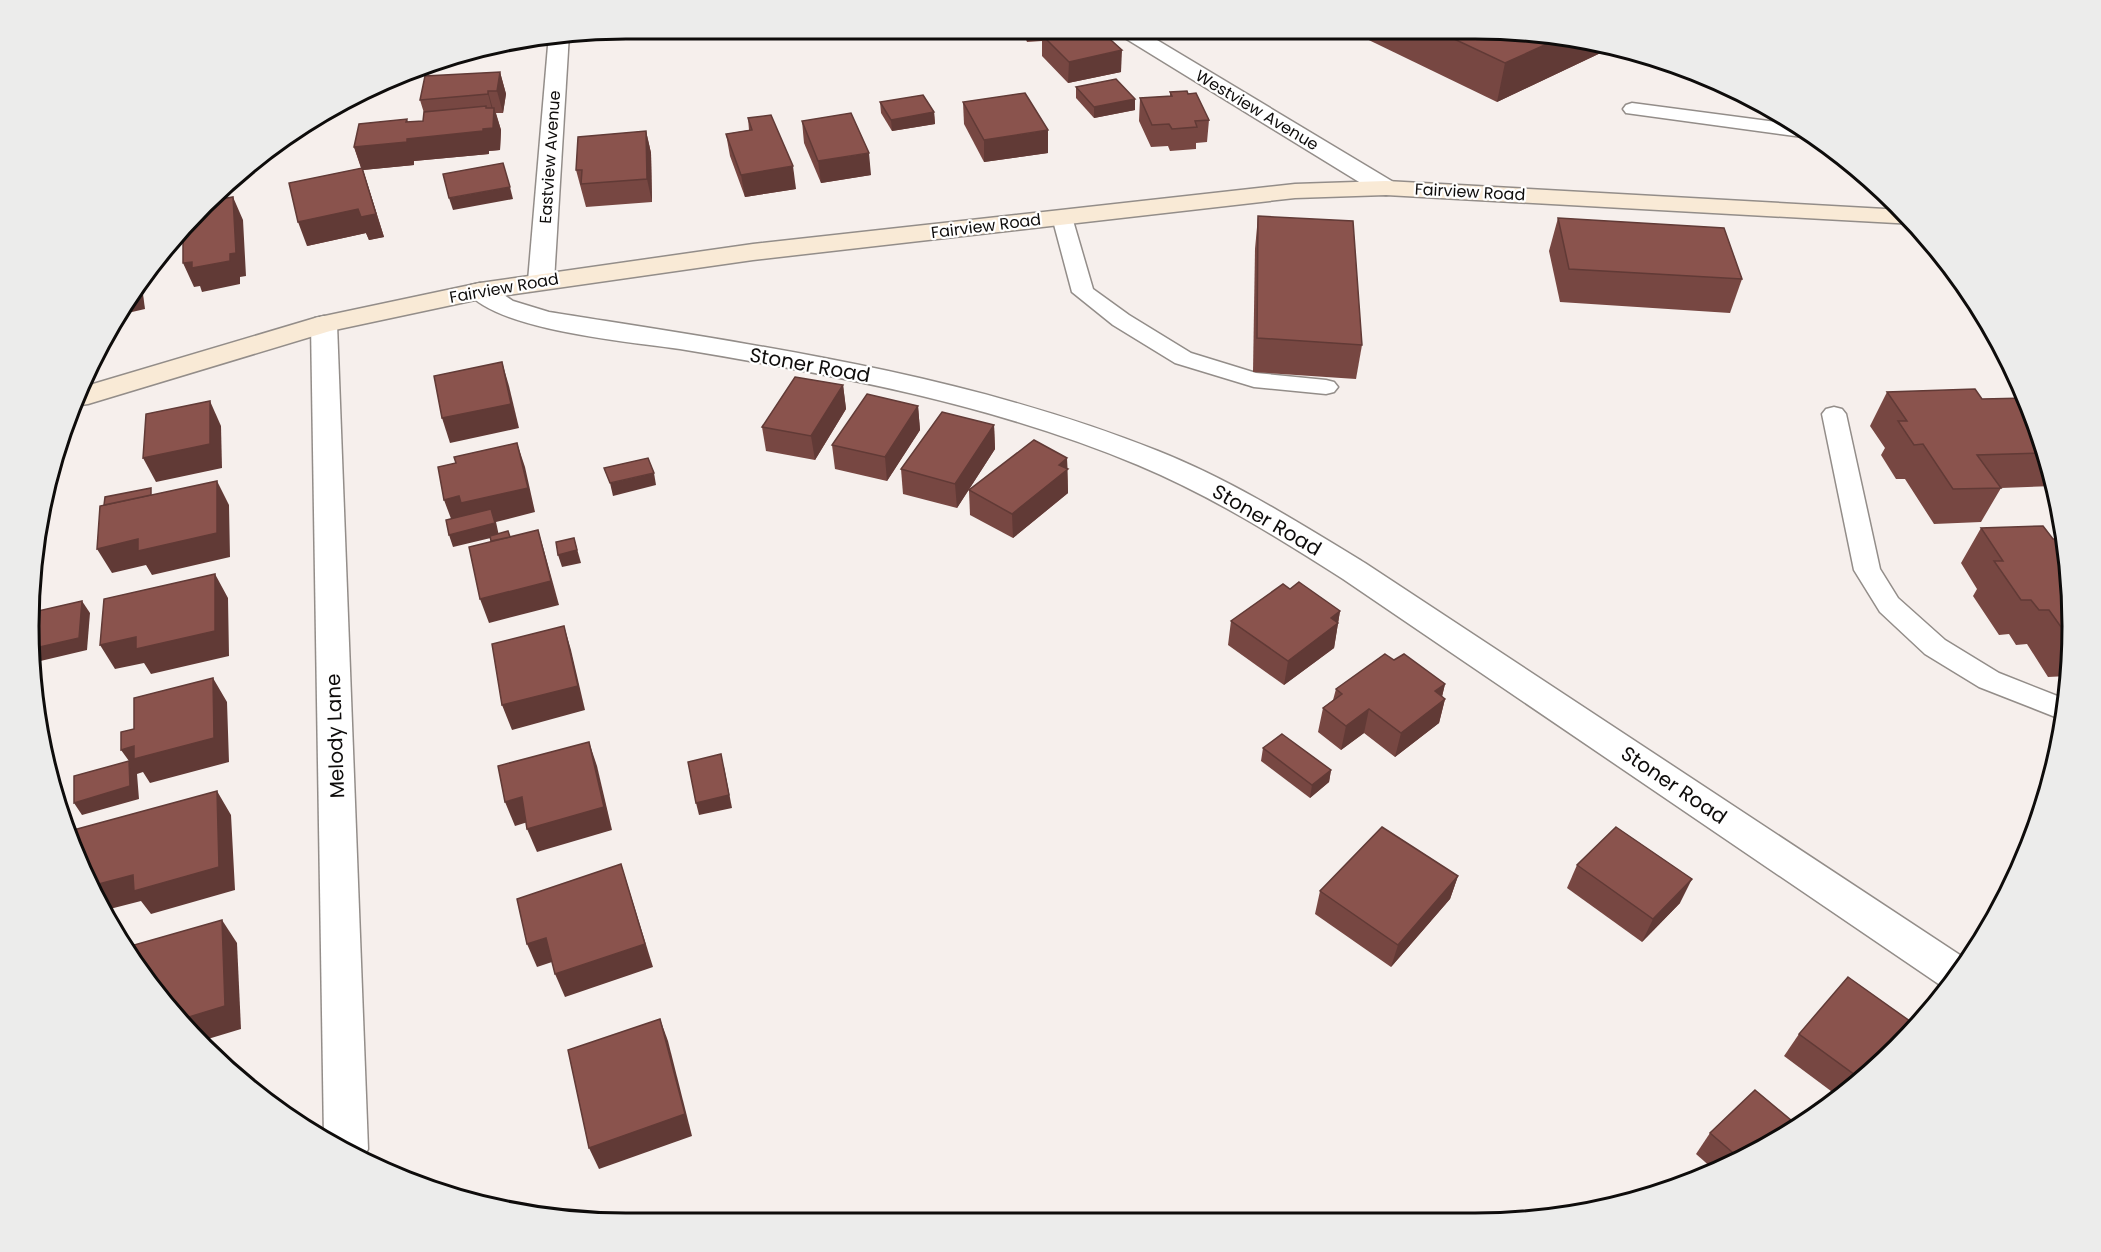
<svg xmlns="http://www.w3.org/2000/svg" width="2101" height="1252" font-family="Poppins,sans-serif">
<rect width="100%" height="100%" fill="#f6efec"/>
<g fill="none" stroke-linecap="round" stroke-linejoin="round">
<defs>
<g id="lane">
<path d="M 1632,103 L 1798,125 L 1816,136 L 1810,138 L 1626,113 L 1623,109 L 1626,105 Z"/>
<path d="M 1062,211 L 1069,213 L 1072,217 L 1093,289 L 1129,315 L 1191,353 L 1256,373 L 1326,380 L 1334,382 L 1338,387 L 1334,392 L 1326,394 L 1254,387 L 1175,363 L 1113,325 L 1072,292 L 1052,217 L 1055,213 Z"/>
<path d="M 1834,407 L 1842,409 L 1846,414 L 1880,569 L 1898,598 L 1945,640 L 1999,673 L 2065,699 L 2063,720 L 1979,687 L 1925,654 L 1880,612 L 1854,570 L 1822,414 L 1826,409 Z"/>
</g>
<g id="street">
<path d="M 1117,31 L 1142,31 L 1395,183 L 1398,188 L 1395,193 L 1386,195 L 1377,193 L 1120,35 Z"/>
<path d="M 549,34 L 569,34 L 554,281 L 550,287 L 541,289 L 532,287 L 528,281 Z"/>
<path d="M 480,283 L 489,285 L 513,301 L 549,312 C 755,345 963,373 1158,451 C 1231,480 1298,522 1365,563 L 1969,961 L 1945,988 L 1943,987 L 1343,579 C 1277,537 1210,495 1138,465 C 992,404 836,375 680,349 C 632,342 494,330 467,291 L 471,285 Z"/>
<path d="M 324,316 L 333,318 L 337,324 L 368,1149 L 364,1157 L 324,1138 L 311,324 L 315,318 Z"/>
</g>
<path id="secondary" d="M 1386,181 L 1903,210 L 1914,224 L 1386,195 L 1295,198 L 753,260 L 480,299 L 330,331 L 88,404 L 74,406 L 83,387 L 315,318 L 480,283 L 753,244 L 1295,184 Z"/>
</defs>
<use href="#lane" stroke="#938d89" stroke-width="3"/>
<use href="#street" stroke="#938d89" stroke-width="3"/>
<use href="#secondary" stroke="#938d89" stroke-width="3"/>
<use href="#lane" fill="#fff" fill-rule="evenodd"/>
<use href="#street" fill="#fff" fill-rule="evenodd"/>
<use href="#secondary" fill="#f9ead6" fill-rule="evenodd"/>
</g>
<g fill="#774742">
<path d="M 1348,30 L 1514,30 L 1609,49 L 1497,102 Z"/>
<path d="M 1023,32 L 1083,32 L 1121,72 L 1068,83 L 1042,56 L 1042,41 L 1027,42 Z"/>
<path d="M 500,72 L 506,94 L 503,113 L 496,113 L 501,130 L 500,150 L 489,151 L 489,154 L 414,161 L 414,165 L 363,170 L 384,237 L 369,240 L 366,233 L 307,246 L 361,168 L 354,147 L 408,122 L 423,121 L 424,113 L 420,100 Z"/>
<path d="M 1076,87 L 1135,99 L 1135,110 L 1094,118 L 1076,98 Z"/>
<path d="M 1170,92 L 1188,94 L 1209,120 L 1207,142 L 1196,143 L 1196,149 L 1170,151 L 1168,146 L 1151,147 L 1139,121 L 1140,98 L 1170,96 Z"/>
<path d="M 880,102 L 934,112 L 935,124 L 892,131 L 881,113 Z"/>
<path d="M 963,102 L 1048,153 L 984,162 L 964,124 Z"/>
<path d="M 748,118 L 796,189 L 745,197 L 730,156 L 726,134 L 749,130 Z"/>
<path d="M 802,121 L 871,175 L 821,183 L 804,143 Z"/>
<path d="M 646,131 L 651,153 L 652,202 L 586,207 L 576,170 Z"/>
<path d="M 1258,216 L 1362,345 L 1356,379 L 1253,372 L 1255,249 Z"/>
<path d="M 1558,218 L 1742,279 L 1730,313 L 1560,302 L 1549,251 Z"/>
<path d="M 843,385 L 846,409 L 815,460 L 766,451 L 762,427 Z"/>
<path d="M 1887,392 L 1982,399 L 2027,398 L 2054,486 L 2001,488 L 1981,522 L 1934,524 L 1905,479 L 1896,479 L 1881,455 L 1885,448 L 1870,426 Z"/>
<path d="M 918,406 L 920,430 L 887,481 L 835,469 L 832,445 Z"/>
<path d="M 994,425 L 995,449 L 957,508 L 903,494 L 901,469 Z"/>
<path d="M 1067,458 L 1068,493 L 1013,538 L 970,515 L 969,490 Z"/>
<path d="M 1981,528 L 2053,539 L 2072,626 L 2068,676 L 2048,677 L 2027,644 L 2016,645 L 2009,634 L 1999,635 L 1973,596 L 1977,589 L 1961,563 Z"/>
<path d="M 1290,589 L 1340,611 L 1334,648 L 1284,685 L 1228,645 L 1231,621 Z"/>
<path d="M 1394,660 L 1445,684 L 1442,697 L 1445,699 L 1439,723 L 1395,757 L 1364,733 L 1341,750 L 1318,732 L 1323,708 L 1333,700 L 1336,689 Z"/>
<path d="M 1263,748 L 1331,770 L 1329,782 L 1310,798 L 1261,761 Z"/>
<path d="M 1577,865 L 1680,903 L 1642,942 L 1567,888 Z"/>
<path d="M 1458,876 L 1450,899 L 1391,967 L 1315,914 L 1320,891 Z"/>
<path d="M 1799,1034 L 1869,1075 L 1839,1097 L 1784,1056 Z"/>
<path d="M 1710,1133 L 1773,1144 L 1713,1169 L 1696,1154 Z"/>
</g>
<g fill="#613a36">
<path d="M 1558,39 L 1609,49 L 1497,102 L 1505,63 Z"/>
<path d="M 1122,50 L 1121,72 L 1068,83 L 1069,62 Z"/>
<path d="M 500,72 L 506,94 L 503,113 L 497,91 Z"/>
<path d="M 488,91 L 494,113 L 494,117 L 488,94 Z"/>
<path d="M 1135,99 L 1135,110 L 1094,118 L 1094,107 Z"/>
<path d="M 494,108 L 501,130 L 500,150 L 489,151 L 489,154 L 414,161 L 414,165 L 363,170 L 384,237 L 369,240 L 366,233 L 307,246 L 298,222 L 362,170 L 354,147 L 406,122 L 407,119 L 413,138 L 492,128 Z"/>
<path d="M 934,112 L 935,124 L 892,131 L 891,120 Z"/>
<path d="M 1048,130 L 1048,153 L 984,162 L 984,140 Z"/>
<path d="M 646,131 L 651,153 L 652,202 L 647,179 Z"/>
<path d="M 869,153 L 871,175 L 821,183 L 818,161 Z"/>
<path d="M 793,166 L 796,189 L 745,197 L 741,175 Z"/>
<path d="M 510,187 L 513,199 L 453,210 L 449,198 Z"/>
<path d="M 233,197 L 243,220 L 246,276 L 240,277 L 240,284 L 202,292 L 200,286 L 194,287 L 183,263 L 192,262 Z"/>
<path d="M 188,222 L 187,235 L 176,237 Z"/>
<path d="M 141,279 L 145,309 L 119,315 L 129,294 Z"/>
<path d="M 502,362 L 509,386 L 519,428 L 450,443 L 442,418 Z"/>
<path d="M 843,385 L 846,409 L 815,460 L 811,436 Z"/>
<path d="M 210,401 L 221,426 L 222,468 L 156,482 L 143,458 Z"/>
<path d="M 918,406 L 920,430 L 887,481 L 885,457 Z"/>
<path d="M 994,425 L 995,449 L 957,508 L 955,484 Z"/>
<path d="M 517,443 L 525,467 L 535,512 L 496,522 L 499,536 L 453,547 L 449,535 L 453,524 L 444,500 Z"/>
<path d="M 1067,458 L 1068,493 L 1013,538 L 1012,514 L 1059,465 Z"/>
<path d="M 654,473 L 656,485 L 613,496 L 610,483 Z"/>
<path d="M 217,481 L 229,505 L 230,557 L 152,575 L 146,565 L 112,573 L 97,549 Z"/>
<path d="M 538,530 L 545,554 L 559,605 L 489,623 L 480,599 Z"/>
<path d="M 574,538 L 581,563 L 562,567 L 558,555 Z"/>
<path d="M 215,574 L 228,598 L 229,656 L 151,674 L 144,663 L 115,669 L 100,645 Z"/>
<path d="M 82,601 L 90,613 L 87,650 L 32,663 L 31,649 Z"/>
<path d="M 1340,611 L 1334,648 L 1284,685 L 1288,661 L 1331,618 Z"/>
<path d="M 564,626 L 571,650 L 585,710 L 512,730 L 502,705 Z"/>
<path d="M 213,678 L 227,702 L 229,762 L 150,783 L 143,772 L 137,774 L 139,799 L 82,815 L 74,803 L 129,761 L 121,750 Z"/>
<path d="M 1445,684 L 1440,704 L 1445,699 L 1439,723 L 1395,757 L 1401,733 L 1435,691 Z"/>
<path d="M 1369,709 L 1364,733 L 1341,750 L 1346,726 Z"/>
<path d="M 589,742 L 597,766 L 612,830 L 537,852 L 527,829 Z"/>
<path d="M 724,767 L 732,808 L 699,815 L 696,803 Z"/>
<path d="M 1331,770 L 1329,782 L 1310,798 L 1312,785 Z"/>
<path d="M 217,791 L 231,815 L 235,890 L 151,914 L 141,901 L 102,911 L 91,886 Z"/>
<path d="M 522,797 L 531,821 L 515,826 L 505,802 Z"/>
<path d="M 621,864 L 653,967 L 565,997 L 555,974 Z"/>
<path d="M 1458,876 L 1450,899 L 1391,967 L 1398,945 Z"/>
<path d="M 1692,879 L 1680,903 L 1642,942 L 1653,919 Z"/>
<path d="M 222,920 L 237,943 L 241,1029 L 198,1042 L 179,1020 Z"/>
<path d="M 546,938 L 555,961 L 537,967 L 527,944 Z"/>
<path d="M 660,1019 L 668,1041 L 692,1136 L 599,1169 L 589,1148 Z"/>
</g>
<g fill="#8a534d" stroke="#613a36" stroke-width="1.5">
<path d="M 1435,30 L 1514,30 L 1558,39 L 1505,63 Z"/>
<path d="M 1057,32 L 1083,32 L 1086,35 L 1102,32 L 1122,50 L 1069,62 L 1042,35 Z"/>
<path d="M 500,72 L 497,91 L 488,91 L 488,94 L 420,100 L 425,76 Z"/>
<path d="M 1116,79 L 1135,99 L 1094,107 L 1076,87 Z"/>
<path d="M 1187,91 L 1188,94 L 1196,93 L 1209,120 L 1195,121 L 1197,127 L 1172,129 L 1169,124 L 1152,125 L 1140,98 L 1172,96 L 1170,92 Z"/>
<path d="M 1025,93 L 1048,130 L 984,140 L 963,102 Z"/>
<path d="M 923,95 L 934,112 L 891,120 L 880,102 Z"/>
<path d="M 486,106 L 486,108 L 494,108 L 493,128 L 483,129 L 483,131 L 407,139 L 407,142 L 354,147 L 359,124 L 407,119 L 406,122 L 423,121 L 424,112 Z"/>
<path d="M 851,113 L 869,153 L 818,161 L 802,121 Z"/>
<path d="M 771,115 L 793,166 L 741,175 L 726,134 L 752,130 L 748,118 Z"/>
<path d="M 646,131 L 647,179 L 581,184 L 582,170 L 576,170 L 578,137 Z"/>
<path d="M 503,163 L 510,187 L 449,198 L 443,174 Z"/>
<path d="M 362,168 L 376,214 L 361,217 L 358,209 L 298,222 L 289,183 Z"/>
<path d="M 233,197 L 236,253 L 230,254 L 230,261 L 192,268 L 192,262 L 183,263 L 183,229 L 205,202 Z"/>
<path d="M 1258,216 L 1353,221 L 1362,345 L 1257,338 Z"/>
<path d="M 1558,218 L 1724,228 L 1742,279 L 1569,269 Z"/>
<path d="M 502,362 L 511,404 L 442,418 L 434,376 Z"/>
<path d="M 795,377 L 843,385 L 811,436 L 762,427 Z"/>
<path d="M 1975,389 L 1982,399 L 2027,398 L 2044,453 L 1977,455 L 2001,488 L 1953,489 L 1923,444 L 1914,445 L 1898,421 L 1907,421 L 1887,392 Z"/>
<path d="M 867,394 L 918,406 L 885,457 L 832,445 Z"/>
<path d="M 210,401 L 210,444 L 143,458 L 146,414 Z"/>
<path d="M 942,412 L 994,425 L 955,484 L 901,469 Z"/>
<path d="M 1034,440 L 1067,458 L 1059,465 L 1068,469 L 1012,514 L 969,490 Z"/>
<path d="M 517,443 L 528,488 L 461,503 L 459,496 L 444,500 L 438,467 L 456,463 L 454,457 Z"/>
<path d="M 648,458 L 654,473 L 610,483 L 604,468 Z"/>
<path d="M 217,481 L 217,533 L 138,551 L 138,539 L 97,549 L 100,506 Z"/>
<path d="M 151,488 L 151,495 L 104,505 L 105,497 Z"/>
<path d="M 491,509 L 495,523 L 449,535 L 446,520 Z"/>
<path d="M 2043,526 L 2053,539 L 2064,539 L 2072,626 L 2071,641 L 2049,610 L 2039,610 L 2031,600 L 2021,600 L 1994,561 L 2003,561 L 1981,528 Z"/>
<path d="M 538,530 L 551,581 L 480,599 L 469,547 Z"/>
<path d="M 508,531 L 510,537 L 491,541 L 490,536 Z"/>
<path d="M 574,538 L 577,550 L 558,555 L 556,542 Z"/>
<path d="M 215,574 L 215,631 L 136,649 L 136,637 L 100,645 L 104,599 Z"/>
<path d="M 1299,582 L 1340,611 L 1331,618 L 1338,623 L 1288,661 L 1231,621 L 1283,584 L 1290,589 Z"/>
<path d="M 82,601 L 79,638 L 31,649 L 28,626 L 29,613 Z"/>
<path d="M 564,626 L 578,686 L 502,705 L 492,644 Z"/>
<path d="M 1385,654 L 1394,660 L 1404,654 L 1445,684 L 1435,691 L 1445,699 L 1401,733 L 1369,709 L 1346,726 L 1323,708 L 1342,694 L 1336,689 Z"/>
<path d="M 213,678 L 214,738 L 134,759 L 134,746 L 121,750 L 121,732 L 134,729 L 134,698 Z"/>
<path d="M 1282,734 L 1331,770 L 1312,785 L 1263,748 Z"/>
<path d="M 589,742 L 604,807 L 527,829 L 522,797 L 505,802 L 498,766 Z"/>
<path d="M 721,754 L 729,795 L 696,803 L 688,762 Z"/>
<path d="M 129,761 L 130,786 L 74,803 L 74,776 Z"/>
<path d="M 217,791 L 219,867 L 134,891 L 133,875 L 91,886 L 66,832 Z"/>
<path d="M 1382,827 L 1458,876 L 1398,945 L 1320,891 Z"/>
<path d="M 1616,827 L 1692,879 L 1653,919 L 1577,865 Z"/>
<path d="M 621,864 L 645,944 L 555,974 L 546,938 L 527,944 L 517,899 Z"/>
<path d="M 222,920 L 225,1006 L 179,1020 L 152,989 L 134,962 L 134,945 Z"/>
<path d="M 1848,977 L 1914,1024 L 1869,1075 L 1862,1080 L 1799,1034 Z"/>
<path d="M 660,1019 L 685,1114 L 589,1148 L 568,1050 Z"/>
<path d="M 1755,1090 L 1798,1126 L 1773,1144 L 1739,1158 L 1710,1133 Z"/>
<path d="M 704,1214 L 705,1222 L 677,1222 Z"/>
</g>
<g text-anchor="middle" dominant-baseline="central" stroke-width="4.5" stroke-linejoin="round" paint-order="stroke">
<g font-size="16" fill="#0e0c0b" stroke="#fff">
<text transform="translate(1257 110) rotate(31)">Westview Avenue</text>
<text transform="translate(550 157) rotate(-86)">Eastview Avenue</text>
<text transform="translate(1470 192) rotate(3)">Fairview Road</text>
<text transform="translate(986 226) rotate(-7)">Fairview Road</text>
<text transform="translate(504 288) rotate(-10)">Fairview Road</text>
</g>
<g font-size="20" fill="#0e0c0b" stroke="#fff">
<text transform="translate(810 365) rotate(10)">Stoner Road</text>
<text transform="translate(1267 520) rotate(30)">Stoner Road</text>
<text transform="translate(335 736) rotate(-92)">Melody Lane</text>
<text transform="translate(1674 785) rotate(34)">Stoner Road</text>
</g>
</g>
<path d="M0 0H2101V1252H0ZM626 39H1475A587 587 0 0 1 2062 626V626A587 587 0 0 1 1475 1213H626A587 587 0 0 1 39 626V626A587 587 0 0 1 626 39Z" fill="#ececeb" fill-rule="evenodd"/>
<path fill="none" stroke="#0e0c0b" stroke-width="3" d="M626 39H1475A587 587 0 0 1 2062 626V626A587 587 0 0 1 1475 1213H626A587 587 0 0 1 39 626V626A587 587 0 0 1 626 39Z"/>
</svg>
